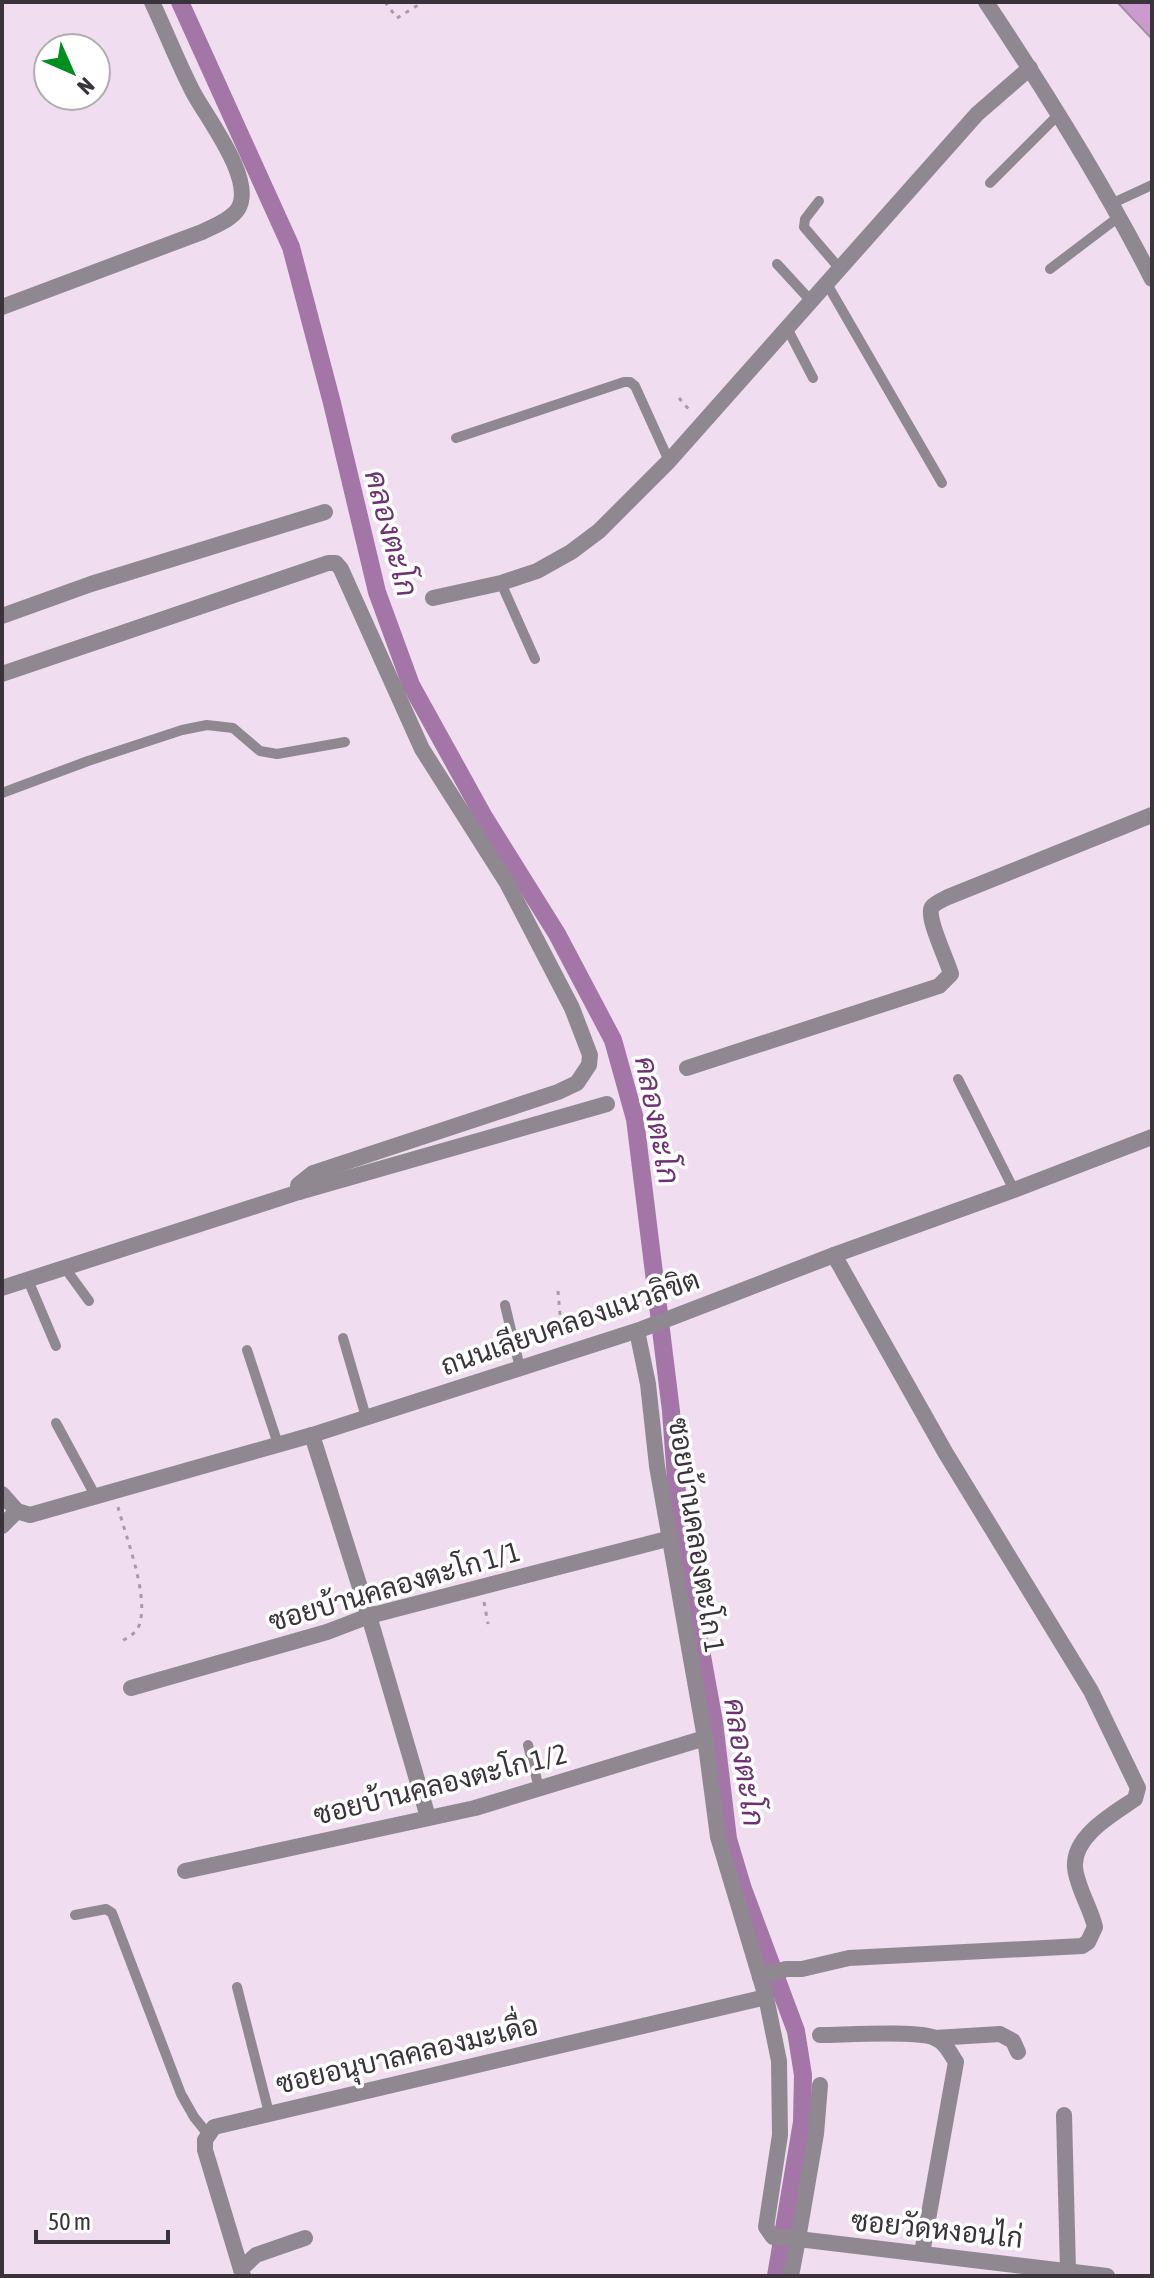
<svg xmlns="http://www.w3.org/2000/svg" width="1154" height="2278" font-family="'Asap Condensed',Sarabun,sans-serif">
<rect width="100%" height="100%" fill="#f0ddf0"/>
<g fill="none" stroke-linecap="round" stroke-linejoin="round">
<path stroke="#a475a7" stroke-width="18" d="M 180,2 L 291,247 L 332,403 L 377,592 L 411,685 L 484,817 L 557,934 L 613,1040 L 635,1119 L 671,1411 L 680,1534 L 714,1722 L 728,1839 L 743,1889 L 796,2031 L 803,2075 L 802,2122 L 776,2276"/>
</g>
<path fill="#cb9ace" stroke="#a08fa1" stroke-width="2" d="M 1117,2 L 1152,2 L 1152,39 Z"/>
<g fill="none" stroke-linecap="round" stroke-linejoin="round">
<g stroke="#a89aa9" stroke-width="3" stroke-dasharray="4 6" stroke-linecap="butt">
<path d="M 385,2 L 397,18 L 423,2"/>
<path d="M 679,398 L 692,413"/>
<path d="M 558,1291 L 562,1339"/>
<path d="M 118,1507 C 126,1538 148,1592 140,1623 C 137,1634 127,1638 118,1643"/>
<path d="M 484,1602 L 488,1624"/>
<path d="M 318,1603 L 322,1617"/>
</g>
<g stroke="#908890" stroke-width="10">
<path d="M 990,183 L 1059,114"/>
<path d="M 819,201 L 805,219 L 804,227 L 840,269"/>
<path d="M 1113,203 L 1152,185"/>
<path d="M 777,264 L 811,301"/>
<path d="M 1050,269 L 1120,216"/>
<path d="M 827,284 L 942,483"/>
<path d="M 787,328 L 813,378"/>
<path d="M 456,438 L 624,382 L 630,382 L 635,386 L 669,461"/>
<path d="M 501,583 L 535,659"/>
<path d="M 2,793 L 88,761 L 182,730 L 207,725 L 233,728 L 260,751 L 277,754 L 345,742"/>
<path d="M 958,1079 L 1014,1190"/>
<path d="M 65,1268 L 89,1301"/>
<path d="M 28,1280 L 56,1346"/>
<path d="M 505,1305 L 520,1368"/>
<path d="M 343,1338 L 366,1417"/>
<path d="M 247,1350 L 278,1444"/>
<path d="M 56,1423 L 96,1497"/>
<path d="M 528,1745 L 539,1788"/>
<path d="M 75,1915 L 106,1909 L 112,1913 L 181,2094 L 194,2117 L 207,2133"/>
<path d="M 237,1987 L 269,2113"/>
</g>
<g stroke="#908890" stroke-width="16">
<path d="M 986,2 C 1046,92 1103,183 1152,279"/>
<path d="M 2,307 L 202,232 C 214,226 231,220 238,209 C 256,180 206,117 193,92 C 178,63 166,32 152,2"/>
<path d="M 433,598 L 501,583 L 537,571 L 571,552 L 599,531 L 669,461 L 977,114 L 1030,68"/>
<path d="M 2,616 L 91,584 L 325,512"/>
<path d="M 2,674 L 328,563 L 336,563 L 341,569 L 422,749 L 507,883 L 572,1008 L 590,1055 L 589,1065 L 577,1083 L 558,1092 L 313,1173 L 298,1185 L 299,1192"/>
<path d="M 687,1068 L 939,986 L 951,974 C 948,962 925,915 932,907 C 935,903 944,899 948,897 L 1152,815"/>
<path d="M 2,1288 L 299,1192 L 607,1104"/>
<path d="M 637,1331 L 648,1384 L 657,1466 L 705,1738 L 718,1837 L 766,1997 L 779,2061 L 780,2135 L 766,2227 L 773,2237 L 798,2239 L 816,2134 L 820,2085"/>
<path d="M 312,1435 L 369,1616 L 428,1817"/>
<path d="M 2,1494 L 17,1511 L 30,1515 L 312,1435 L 642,1329 L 834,1255 L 1014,1190 L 1152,1137"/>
<path d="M 2,1526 L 17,1511"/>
<path d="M 131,1688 L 327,1632 L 369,1616 L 671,1538"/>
<path d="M 185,1871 L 475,1808 L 705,1738"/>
<path d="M 760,1977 L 786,1969 L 802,1969 L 849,1958 L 1082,1946 L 1088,1942 L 1095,1927 C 1091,1909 1076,1885 1075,1867 C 1073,1836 1113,1814 1135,1799 L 1138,1788 L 1091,1691 L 945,1452 L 834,1255"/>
<path d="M 820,2035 C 844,2035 918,2030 935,2038 C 946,2043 950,2053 956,2062 L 922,2253"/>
<path d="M 935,2038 L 1000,2034 L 1013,2041 L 1018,2052"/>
<path d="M 1064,2115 L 1068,2270"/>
<path d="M 241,2269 L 256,2255 L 305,2238"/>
<path d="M 243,2276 L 205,2150 L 205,2140 L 214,2127 L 766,1997"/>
<path d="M 791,2276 L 798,2239 L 1107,2276"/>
</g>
</g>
<g text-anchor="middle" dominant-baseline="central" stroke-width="7" stroke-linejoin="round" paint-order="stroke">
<g font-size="28" fill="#3a333b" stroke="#fff">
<text transform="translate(570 1322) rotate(-19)">ถนนเลียบคลองแนวลิขิต</text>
<text transform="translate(697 1535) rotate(81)">ซอยบ้านคลองตะโก 1</text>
<text transform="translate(394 1586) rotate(-16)">ซอยบ้านคลองตะโก 1/1</text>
<text transform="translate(440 1784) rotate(-14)">ซอยบ้านคลองตะโก 1/2</text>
<text transform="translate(407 2054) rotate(-13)">ซอยอนุบาลคลองมะเดื่อ</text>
<text transform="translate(937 2229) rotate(6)">ซอยวัดหงอนไก่</text>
</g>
<g font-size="30" font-style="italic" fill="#6d3272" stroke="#fff">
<text transform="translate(392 533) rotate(75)">คลองตะโก</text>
<text transform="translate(658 1120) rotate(79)">คลองตะโก</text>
<text transform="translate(745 1762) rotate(81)">คลองตะโก</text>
</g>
</g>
<rect width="1154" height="2278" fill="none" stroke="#3a333b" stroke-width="8"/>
<g transform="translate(72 72) rotate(135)"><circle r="38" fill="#ffffff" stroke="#b0adb1" stroke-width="2"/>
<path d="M0-6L14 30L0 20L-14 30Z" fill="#018f20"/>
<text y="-12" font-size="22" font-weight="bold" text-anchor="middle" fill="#3a333b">N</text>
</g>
<path d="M36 2230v12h132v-12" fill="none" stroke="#3a333b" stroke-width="4"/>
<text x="48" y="2230" font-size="24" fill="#3a333b" stroke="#ffffff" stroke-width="6" paint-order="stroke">50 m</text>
</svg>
